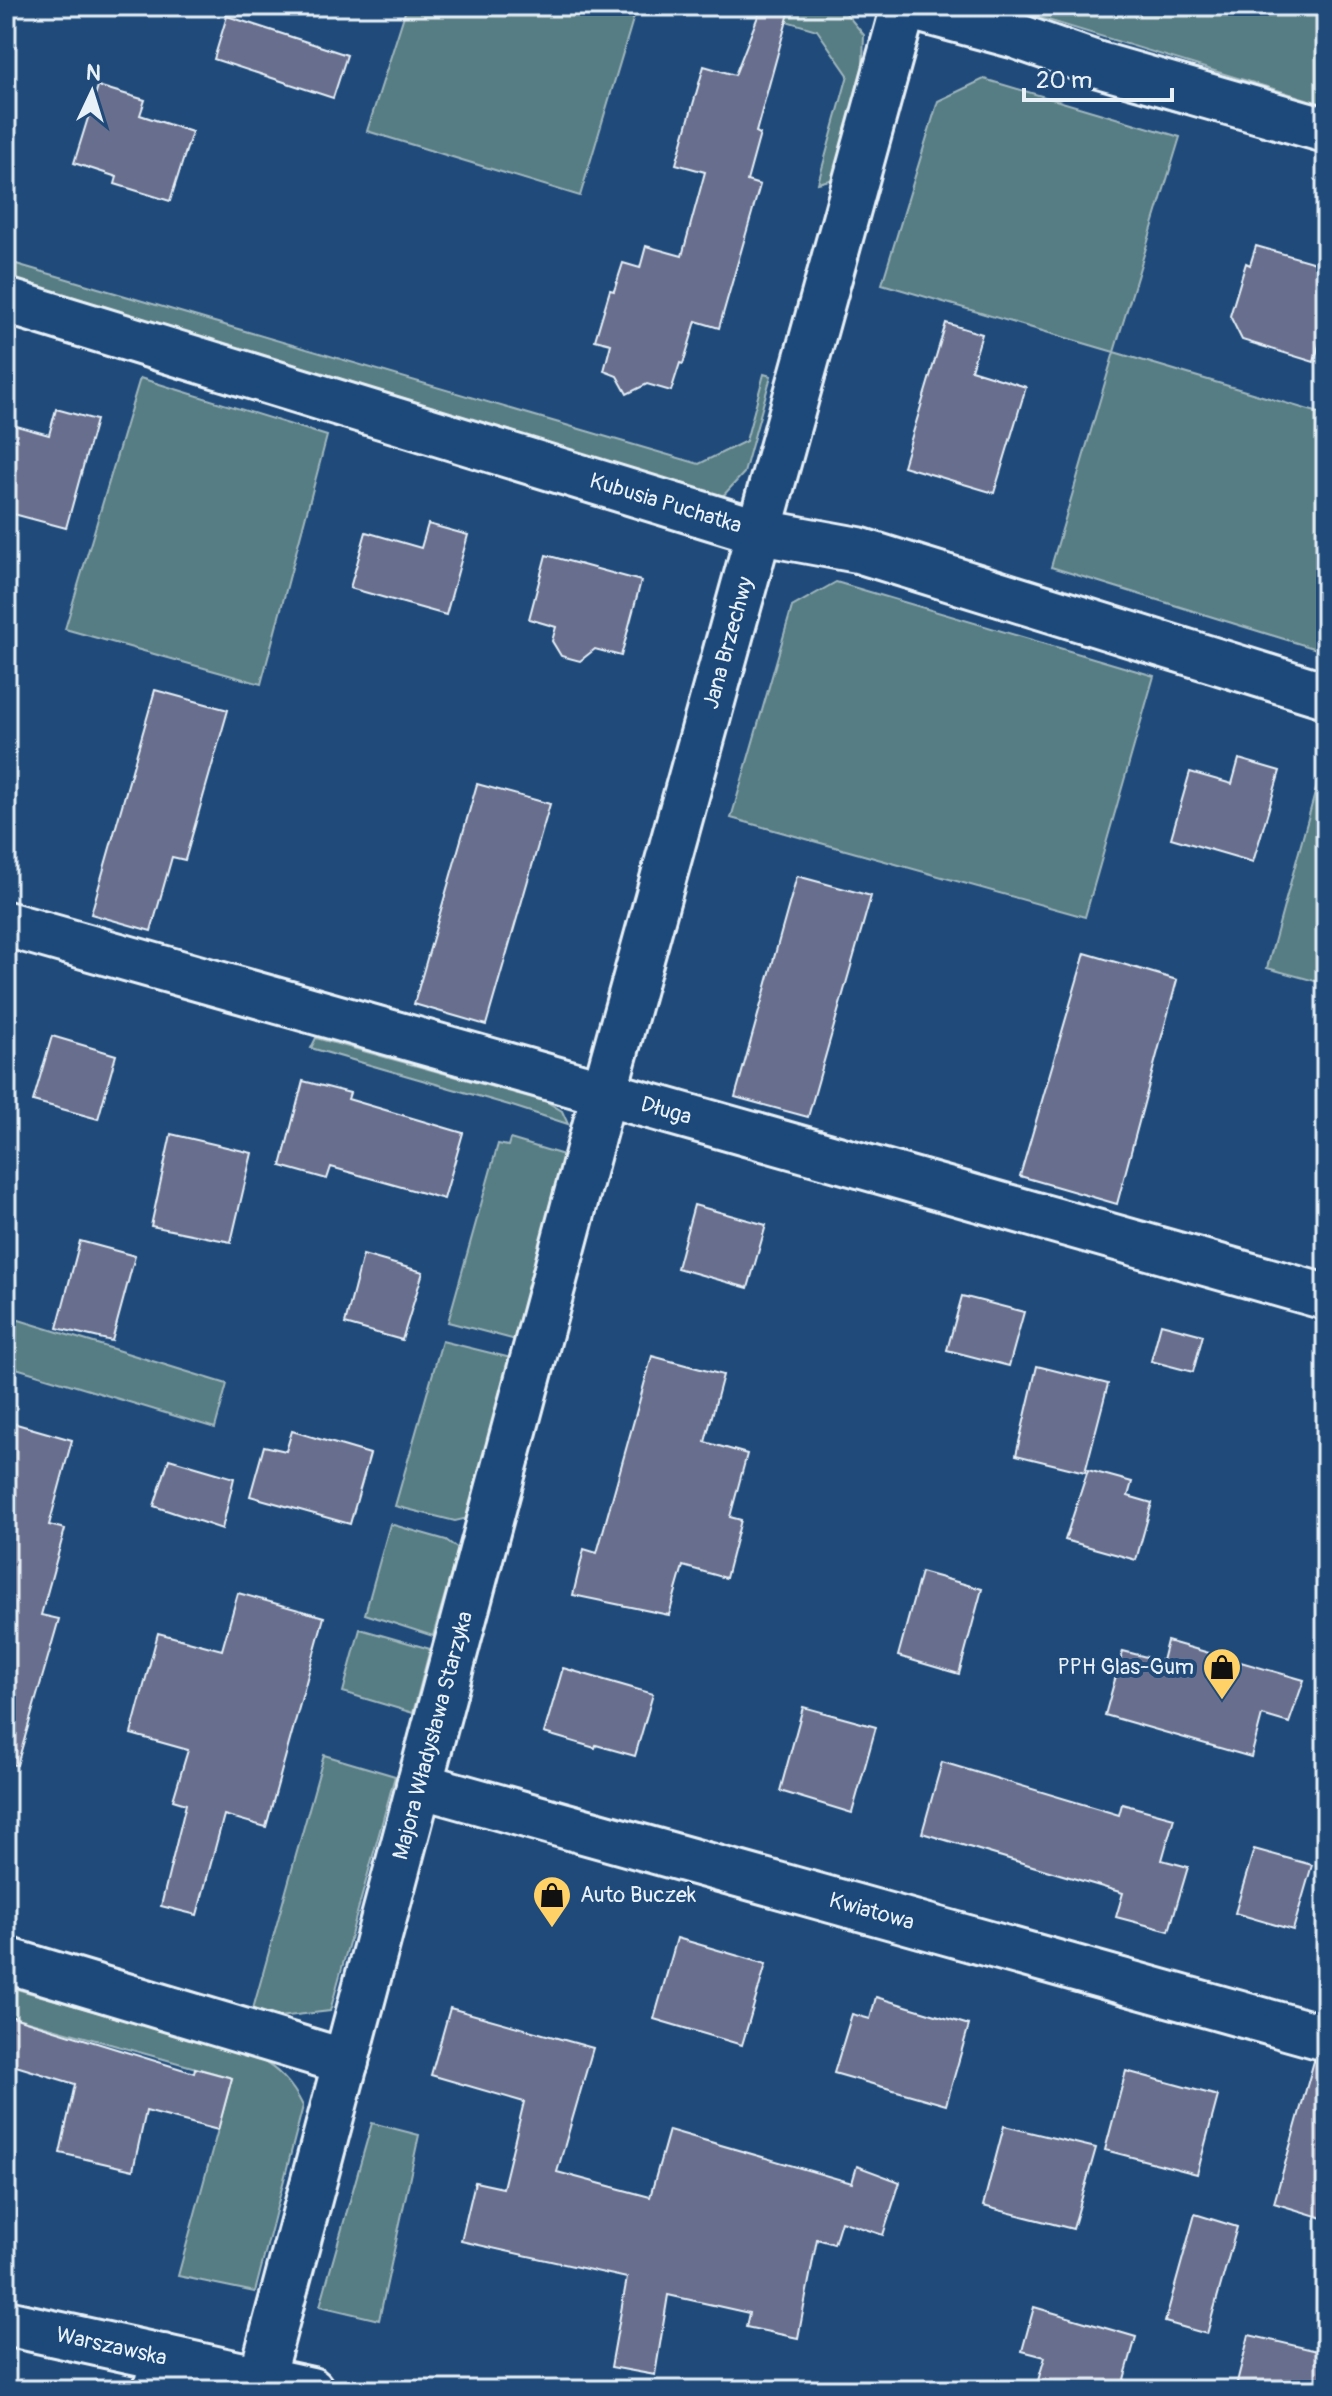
<svg xmlns="http://www.w3.org/2000/svg" width="1332" height="2396" font-family="Pangolin,sans-serif">
<rect width="100%" height="100%" fill="#1f4a7a"/>
<filter id="ink" filterUnits="userSpaceOnUse"><feTurbulence type="fractalNoise" baseFrequency=".0125" numOctaves="2"/><feDisplacementMap in="SourceGraphic" scale="16" xChannelSelector="R" yChannelSelector="G"/><feConvolveMatrix kernelMatrix="1 2 1 2 8 2 1 2 1" color-interpolation-filters="sRGB"/></filter>
<g filter="url(#ink)">
<g fill="#577d83" stroke="#a0b7be" stroke-width="2">
<path d="M 407,6 L 637,6 L 580,196 L 367,131 Z"/>
<path d="M 735,6 L 840,6 L 864,35 L 862,88 L 841,177 L 818,183 L 848,75 L 817,30 Z"/>
<path d="M 1002,6 L 1326,6 L 1326,105 Z"/>
<path d="M 984,79 L 1180,137 L 1114,352 L 1326,415 L 1326,652 L 1051,567 L 1114,352 L 882,284 L 938,101 Z"/>
<path d="M 6,261 L 699,464 L 746,441 L 764,374 L 771,376 L 744,473 L 721,498 L 6,286 Z"/>
<path d="M 140,378 L 327,436 L 261,684 L 65,629 Z"/>
<path d="M 836,582 L 1154,676 L 1085,917 L 731,818 L 792,607 Z"/>
<path d="M 1326,753 L 1326,984 L 1267,968 Z"/>
<path d="M 316,1038 L 547,1102 L 562,1111 L 568,1124 L 509,1105 L 311,1048 Z"/>
<path d="M 510,1139 L 567,1156 L 516,1340 L 448,1322 L 498,1144 L 508,1146 Z"/>
<path d="M 6,1316 L 227,1384 L 215,1428 L 6,1365 Z"/>
<path d="M 442,1341 L 511,1358 L 468,1518 L 455,1521 L 395,1506 Z"/>
<path d="M 390,1524 L 446,1540 L 458,1549 L 433,1636 L 365,1614 Z"/>
<path d="M 360,1629 L 430,1649 L 413,1713 L 343,1692 Z"/>
<path d="M 324,1755 L 395,1776 L 330,2011 L 279,2017 L 253,2009 Z"/>
<path d="M 6,1986 L 256,2057 C 278,2069 292,2083 303,2106 L 255,2292 L 178,2276 L 232,2078 L 6,2015 Z"/>
<path d="M 372,2123 L 419,2135 L 379,2320 L 320,2306 Z"/>
</g>
<g fill="#676e8d" stroke="#e8f1f8" stroke-width="2">
<path d="M 762,6 L 789,13 L 756,132 L 760,134 L 747,181 L 760,185 L 719,328 L 696,321 L 683,364 L 680,363 L 671,391 L 647,384 L 627,394 L 617,376 L 604,371 L 611,344 L 595,340 L 610,290 L 614,291 L 623,263 L 640,268 L 646,246 L 682,256 L 705,172 L 676,164 L 704,66 L 735,75 Z"/>
<path d="M 227,16 L 347,55 L 333,98 L 214,59 Z"/>
<path d="M 98,86 L 145,100 L 140,115 L 192,132 L 170,201 L 115,184 L 117,177 L 74,163 Z"/>
<path d="M 1256,246 L 1326,266 L 1326,321 L 1314,362 L 1242,340 L 1230,316 L 1246,263 L 1250,265 Z"/>
<path d="M 946,323 L 982,334 L 971,370 L 1026,387 L 994,493 L 903,466 Z"/>
<path d="M 56,409 L 96,420 L 66,528 L 6,512 L 6,423 L 49,435 Z"/>
<path d="M 428,524 L 468,535 L 446,615 L 350,588 L 366,532 L 421,548 Z"/>
<path d="M 546,555 L 641,581 L 621,656 L 595,649 L 580,661 L 561,656 L 552,641 L 556,627 L 529,619 Z"/>
<path d="M 155,690 L 228,710 L 185,860 L 172,857 L 151,931 L 91,914 Z"/>
<path d="M 1239,759 L 1280,771 L 1253,862 L 1171,838 L 1190,772 L 1232,784 Z"/>
<path d="M 477,784 L 550,804 L 486,1025 L 414,1004 Z"/>
<path d="M 797,876 L 871,896 L 808,1117 L 735,1097 Z"/>
<path d="M 1085,953 L 1177,980 L 1117,1204 L 1020,1176 Z"/>
<path d="M 52,1036 L 116,1055 L 98,1119 L 33,1101 Z"/>
<path d="M 303,1081 L 350,1093 L 348,1099 L 463,1133 L 444,1199 L 331,1167 L 327,1179 L 281,1166 Z"/>
<path d="M 171,1134 L 252,1153 L 231,1242 L 151,1226 Z"/>
<path d="M 694,1205 L 766,1225 L 748,1288 L 677,1268 Z"/>
<path d="M 80,1241 L 135,1256 L 112,1341 L 57,1328 Z"/>
<path d="M 363,1255 L 423,1272 L 402,1340 L 345,1324 Z"/>
<path d="M 962,1296 L 1024,1312 L 1009,1366 L 947,1350 Z"/>
<path d="M 1161,1324 L 1203,1335 L 1193,1372 L 1151,1361 Z"/>
<path d="M 652,1356 L 723,1375 L 705,1442 L 747,1454 L 730,1517 L 741,1520 L 726,1578 L 683,1566 L 669,1615 L 573,1595 L 584,1549 L 597,1553 Z"/>
<path d="M 1037,1366 L 1108,1384 L 1085,1472 L 1016,1455 Z"/>
<path d="M 6,1421 L 72,1440 L 49,1525 L 65,1529 L 41,1615 L 59,1619 L 17,1765 L 6,1764 Z"/>
<path d="M 292,1431 L 370,1454 L 350,1524 L 250,1496 L 264,1446 L 286,1451 Z"/>
<path d="M 169,1459 L 234,1478 L 222,1529 L 154,1506 Z"/>
<path d="M 1088,1470 L 1132,1482 L 1128,1496 L 1152,1503 L 1136,1560 L 1065,1540 Z"/>
<path d="M 921,1572 L 982,1589 L 959,1674 L 898,1656 Z"/>
<path d="M 238,1593 L 324,1617 L 266,1827 L 224,1815 L 197,1915 L 161,1906 L 186,1804 L 173,1800 L 188,1750 L 131,1734 L 158,1633 L 222,1650 Z"/>
<path d="M 1167,1641 L 1304,1680 L 1289,1723 L 1262,1715 L 1251,1757 L 1105,1715 L 1123,1651 L 1162,1661 Z"/>
<path d="M 563,1668 L 653,1694 L 635,1756 L 596,1745 L 595,1748 L 544,1733 Z"/>
<path d="M 803,1707 L 876,1727 L 852,1813 L 780,1791 Z"/>
<path d="M 942,1762 L 1119,1815 L 1122,1804 L 1174,1818 L 1162,1860 L 1188,1867 L 1169,1931 L 1116,1917 L 1123,1893 L 922,1833 Z"/>
<path d="M 1254,1849 L 1312,1865 L 1293,1930 L 1235,1913 Z"/>
<path d="M 677,1938 L 766,1964 L 742,2045 L 654,2019 Z"/>
<path d="M 876,1997 L 969,2025 L 946,2105 L 834,2073 L 852,2014 L 870,2019 Z"/>
<path d="M 450,2008 L 593,2048 L 557,2172 L 650,2197 L 669,2130 L 852,2183 L 857,2166 L 900,2182 L 883,2235 L 841,2221 L 834,2244 L 817,2239 L 798,2338 L 746,2327 L 749,2313 L 668,2295 L 655,2375 L 611,2367 L 627,2278 L 461,2241 L 475,2182 L 503,2188 L 524,2102 L 431,2075 Z"/>
<path d="M 6,2015 L 194,2073 L 195,2068 L 232,2078 L 218,2130 L 146,2111 L 133,2170 L 60,2153 L 75,2084 L 6,2063 Z"/>
<path d="M 1314,2061 L 1326,2062 L 1326,2219 L 1274,2203 Z"/>
<path d="M 1126,2071 L 1218,2096 L 1197,2174 L 1105,2150 Z"/>
<path d="M 1004,2126 L 1096,2148 L 1073,2229 L 983,2206 Z"/>
<path d="M 1195,2214 L 1237,2227 L 1207,2334 L 1165,2322 Z"/>
<path d="M 1034,2307 L 1136,2337 L 1121,2390 L 1058,2390 L 1037,2384 L 1045,2357 L 1022,2351 Z"/>
<path d="M 1249,2335 L 1326,2353 L 1326,2390 L 1235,2390 Z"/>
</g>
<g fill="none" stroke-linecap="round" stroke-linejoin="round">
<defs>
<g id="minor">
<path d="M 906,6 L 1013,35 L 1099,65 L 1326,130"/>
<path id="s1" d="M 6,301 L 760,532 L 858,550 L 1326,695"/>
<path id="s2" d="M 6,924 L 1326,1297"/>
<path id="s3" d="M 419,1785 L 1326,2038"/>
<path d="M 6,1960 L 346,2062"/>
<path id="s4" d="M 261,2379 L 604,1093 L 904,6"/>
<path d="M 156,2390 L 163,2357"/>
</g>
<g id="tertiary">
<path id="s5" d="M 6,2323 L 311,2390"/>
</g>
</defs>
<use href="#minor" stroke="#e8f1f8" stroke-width="50"/>
<use href="#tertiary" stroke="#e8f1f8" stroke-width="50"/>
<use href="#minor" stroke="#1f4a7a" stroke-width="44"/>
<use href="#tertiary" stroke="#1f4a7a" stroke-width="44"/>
</g>
</g>
<defs>
<symbol id="shop-pin" viewBox="-11 -11 22 30"><path d="M0 17L-7.5 6A9.5 9.5 0 1 1 7.5 6Z" fill="#ffd166" stroke="#1f4a7a"/><path d="M-5-2.5h2.3a2.7 3.5 0 0 1 5.4 0H5L5.5 6h-11ZM-1.5-2.5h3a1.5 2.3 0 0 0-3 0Z" fill="#111"/></symbol>
</defs>
<g fill-rule="evenodd">
<use href="#shop-pin" x="1200" y="1645" width="44" height="60"/>
<use href="#shop-pin" x="530" y="1873" width="44" height="60"/>
</g>
<g text-anchor="middle" dominant-baseline="central" stroke-width="8" stroke-linejoin="round" paint-order="stroke">
<g font-size="22" fill="#e8f1f8" stroke="#1f4a7a">
<text stroke="none"><textPath href="#s1" startOffset="690">Kubusia Puchatka</textPath></text>
<text stroke="none"><textPath href="#s4" startOffset="1798">Jana Brzechwy</textPath></text>
<text stroke="none"><textPath href="#s2" startOffset="686">Długa</textPath></text>
<text stroke="none"><textPath href="#s4" startOffset="666">Majora Władysława Starzyka</textPath></text>
<text stroke="none"><textPath href="#s3" startOffset="470">Kwiatowa</textPath></text>
<text stroke="none"><textPath href="#s5" startOffset="108">Warszawska</textPath></text>
</g>
<g font-size="22" fill="#e8f1f8" stroke="#1f4a7a" text-anchor="end">
<text x="1194" y="1667">PPH Glas-Gum</text>
<text x="580" y="1895" text-anchor="start">Auto Buczek</text>
</g>
</g>
<rect width="1332" height="2396" fill="none" stroke="#1f4a7a" stroke-width="32"/>
<rect x="16" y="16" width="1300" height="2364" fill="none" stroke="#e8f1f8" stroke-width="3" filter="url(#ink)"/>
<g transform="translate(92 92) rotate(4)" stroke="#1f4a7a" stroke-width="6" paint-order="stroke">
<path d="M0-6L14 30L0 20L-14 30Z" fill="#e8f1f8"/>
<text y="-12" font-size="22" font-weight="bold" text-anchor="middle" fill="#e8f1f8">N</text>
</g>
<path d="M1024 88v12h148v-12" fill="none" stroke="#e8f1f8" stroke-width="4"/>
<text x="1036" y="88" font-size="24" fill="#e8f1f8" stroke="#1f4a7a" stroke-width="6" paint-order="stroke">20 m</text>
</svg>
